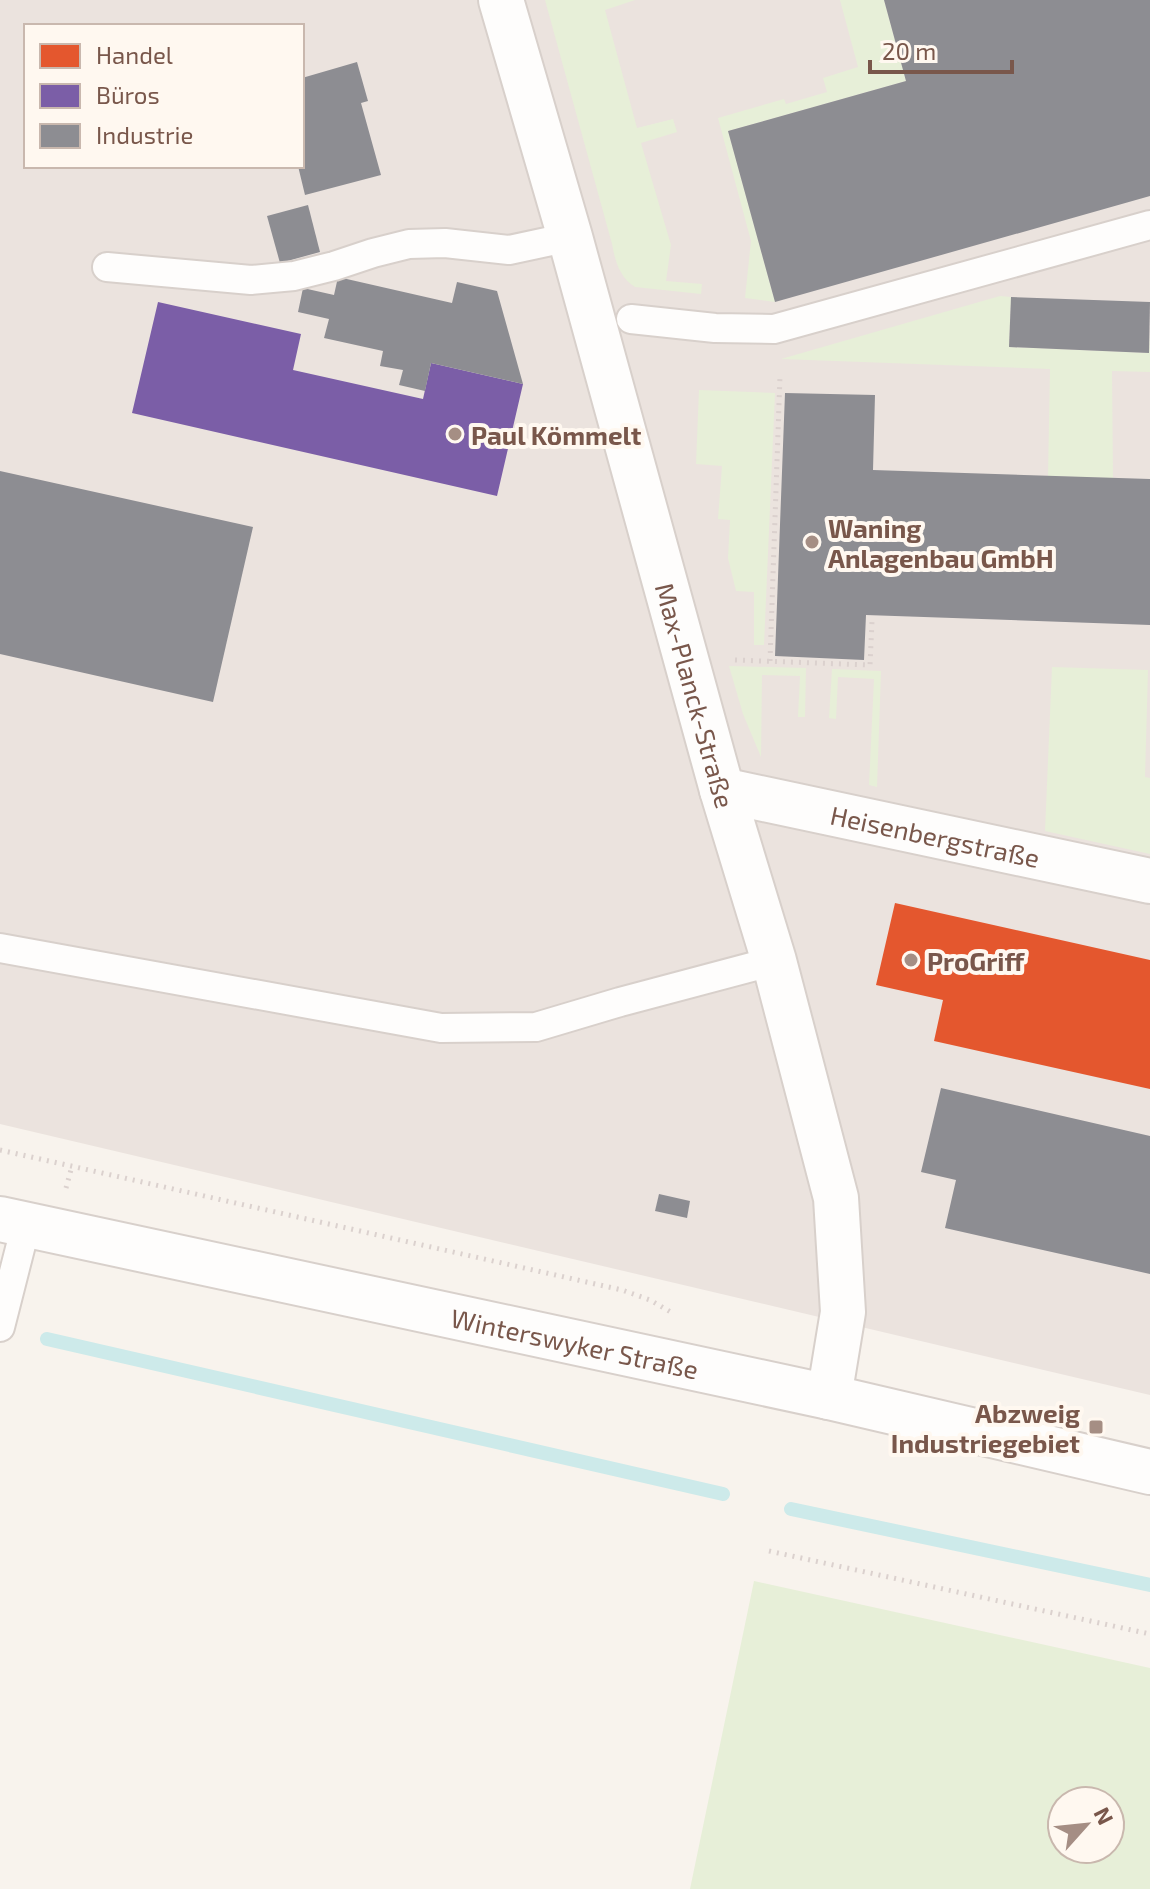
<svg xmlns="http://www.w3.org/2000/svg" width="1150" height="1889" font-family="'Exo 2',sans-serif">
<rect width="100%" height="100%" fill="#f8f3ed"/>
<path fill="#ebe3de" fill-rule="evenodd" d="M 0,0 L 1150,0 L 1150,1395 L 0,1124 ZM 26,26 L 302,26 L 302,166 L 26,166 Z"/>
<g fill="#e7efd8" fill-rule="evenodd">
<path d="M 545,0 L 635,0 L 605,10 L 637,128 L 673,119 L 677,132 L 641,143 L 671,245 L 666,281 L 702,284 L 701,294 L 635,287 C 620,278 615,261 612,244 Z"/>
<path d="M 840,0 L 884,0 L 906,81 L 728,131 L 775,302 L 745,298 L 751,241 L 718,118 L 784,99 L 786,104 L 827,92 L 823,78 L 858,67 Z"/>
<path d="M 1000,296 L 1011,297 L 1009,347 L 1149,353 L 1150,333 L 1150,372 L 1112,371 L 1113,478 L 1048,476 L 1050,369 L 781,359 Z"/>
<path d="M 699,390 L 775,393 L 764,645 L 754,645 L 754,592 L 736,591 L 728,558 L 730,520 L 718,519 L 722,466 L 696,464 Z"/>
<path d="M 729,666 L 806,668 L 805,717 L 798,717 L 800,676 L 762,675 L 761,757 L 743,714 Z"/>
<path d="M 1052,667 L 1148,670 L 1145,777 L 1150,778 L 1150,854 L 1045,831 Z"/>
<path d="M 832,669 L 881,671 L 877,787 L 869,785 L 874,679 L 838,677 L 836,719 L 829,718 Z"/>
<path d="M 754,1581 L 1150,1668 L 1150,1889 L 690,1889 ZM 1062,1801 L 1110,1801 L 1110,1849 L 1062,1849 Z"/>
</g>
<path fill="#e4572e" d="M 895,903 L 1150,960 L 1150,1089 L 934,1041 L 943,1000 L 876,985 Z"/>
<path fill="#7b5ea7" d="M 158,302 L 301,334 L 293,370 L 423,399 L 431,363 L 523,384 L 497,496 L 132,413 Z"/>
<g fill="#8d8d92">
<path d="M 884,0 L 1150,0 L 1150,196 L 775,302 L 728,131 L 906,81 Z"/>
<path d="M 357,62 L 368,101 L 361,103 L 381,175 L 305,195 L 298,166 L 302,166 L 302,78 Z"/>
<path d="M 308,205 L 320,252 L 280,263 L 267,216 Z"/>
<path d="M 338,277 L 452,303 L 457,282 L 497,291 L 523,384 L 431,363 L 425,391 L 399,385 L 403,370 L 380,366 L 383,351 L 324,338 L 329,319 L 298,312 L 303,288 L 334,295 Z"/>
<path d="M 1011,297 L 1150,302 L 1149,353 L 1009,347 Z"/>
<path d="M 785,393 L 875,395 L 873,470 L 1150,479 L 1150,625 L 866,615 L 864,660 L 775,656 Z"/>
<path d="M 0,471 L 253,527 L 213,702 L 0,654 Z"/>
<path d="M 941,1088 L 1150,1136 L 1150,1274 L 945,1228 L 956,1180 L 921,1172 Z"/>
<path d="M 659,1194 L 690,1201 L 687,1218 L 655,1211 Z"/>
</g>
<g fill="none" stroke-linecap="round" stroke-linejoin="round">
<g stroke="#cdeaea" stroke-width="14">
<path d="M 47,1339 L 723,1494"/>
<path d="M 791,1509 L 1150,1585"/>
</g>
<defs>
<g id="service">
<path d="M 107,267 L 251,280 L 294,276 L 334,266 L 373,253 L 409,244 L 445,243 L 509,250 L 570,237"/>
<path d="M 631,319 L 715,328 L 774,329 L 1150,225"/>
<path d="M 0,948 L 441,1028 L 536,1027 L 620,1002 L 774,961"/>
<path d="M 0,1327 L 26,1225"/>
</g>
<g id="minor">
<path id="s1" d="M 501,0 L 570,237 L 722,790 L 774,961 L 836,1198 L 843,1312 L 829,1397"/>
<path id="s2" d="M 722,790 L 1150,881"/>
</g>
<g id="tertiary">
<path id="s3" d="M 0,1219 L 829,1397 L 1150,1472"/>
</g>
</defs>
<use href="#service" stroke="#d8d0cb" stroke-width="32"/>
<use href="#minor" stroke="#d8d0cb" stroke-width="48"/>
<use href="#tertiary" stroke="#d8d0cb" stroke-width="48"/>
<g stroke="#dbd1ce" stroke-width="5" stroke-dasharray="2 6" stroke-linecap="butt">
<path d="M 735,660 L 870,665 L 872,621"/>
<path d="M 770,661 L 780,376"/>
<path d="M 0,1150 L 622,1290 L 650,1300 L 674,1314"/>
<path d="M 66,1188 L 72,1166"/>
<path d="M 769,1551 L 1150,1634"/>
</g>
<use href="#service" stroke="#fefdfc" stroke-width="28"/>
<use href="#minor" stroke="#fefdfc" stroke-width="44"/>
<use href="#tertiary" stroke="#fefdfc" stroke-width="44"/>
</g>
<g fill="#a58e84" stroke="#fff8f0" stroke-width="3">
<circle cx="455" cy="434" r="8"/>
<circle cx="812" cy="542" r="8"/>
<circle cx="911" cy="960" r="8"/>
<rect x="1088" y="1419" width="16" height="16" rx="4"/>
</g>
<g text-anchor="middle" dominant-baseline="central" stroke-width="8" stroke-linejoin="round" paint-order="stroke">
<g font-size="26" font-weight="bold" fill="#79574b" stroke="#fff8f0" text-anchor="start">
<text x="471" y="434">Paul Kömmelt</text>
<text x="828" y="527">Waning<tspan x="828" dy="30">Anlagenbau GmbH</tspan></text>
<text x="927" y="960">ProGriff</text>
<text x="1080" y="1412" text-anchor="end">Abzweig<tspan x="1080" dy="30">Industriegebiet</tspan></text>
</g>
<g font-size="26" fill="#79574b" stroke="#fff8f0">
<text stroke="none"><textPath href="#s1" startOffset="722">Max-Planck-Straße</textPath></text>
<text stroke="none"><textPath href="#s2" startOffset="218">Heisenbergstraße</textPath></text>
<text stroke="none"><textPath href="#s3" startOffset="588">Winterswyker Straße</textPath></text>
</g>
</g>
<rect x="24" y="24" width="280" height="144" fill="#fff8f0" stroke="#c9b8ae" stroke-width="2"/>
<rect x="40" y="44" width="40" height="24" fill="#e4572e" stroke="#c9b8ae" stroke-width="2"/>
<text x="96" y="64" font-size="24" fill="#79574b">Handel</text>
<rect x="40" y="84" width="40" height="24" fill="#7b5ea7" stroke="#c9b8ae" stroke-width="2"/>
<text x="96" y="104" font-size="24" fill="#79574b">Büros</text>
<rect x="40" y="124" width="40" height="24" fill="#8d8d92" stroke="#c9b8ae" stroke-width="2"/>
<text x="96" y="144" font-size="24" fill="#79574b">Industrie</text>
<g transform="translate(1086 1825) rotate(63)"><circle r="38" fill="#fff8f0" stroke="#c9b8ae" stroke-width="2"/>
<path d="M0-6L14 30L0 20L-14 30Z" fill="#a58e84"/>
<text y="-12" font-size="22" font-weight="bold" text-anchor="middle" fill="#79574b">N</text>
</g>
<path d="M870 60v12h142v-12" fill="none" stroke="#79574b" stroke-width="4"/>
<text x="882" y="60" font-size="24" fill="#79574b" stroke="#fff8f0" stroke-width="6" paint-order="stroke">20 m</text>
</svg>
